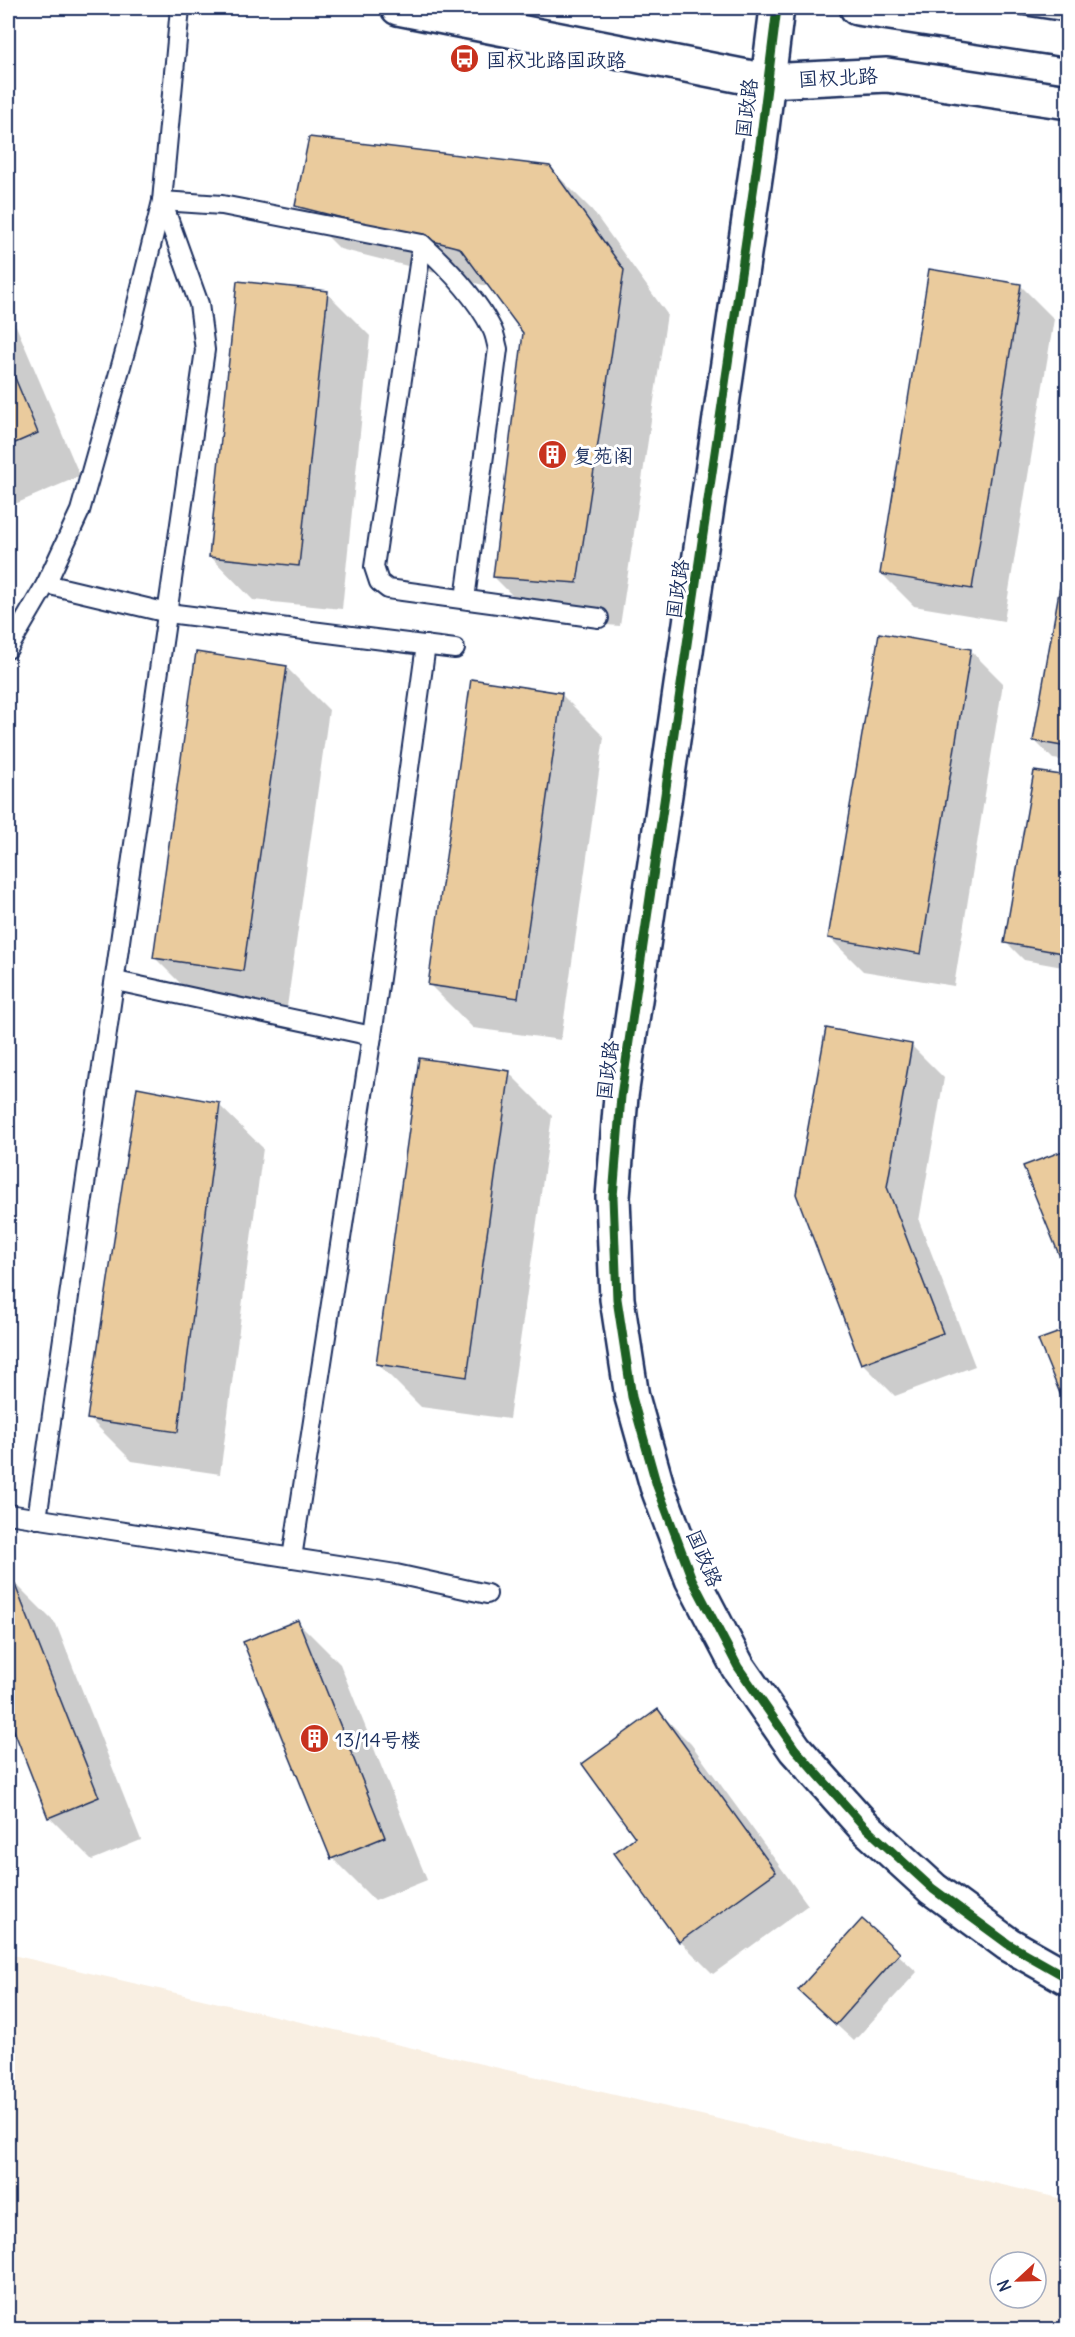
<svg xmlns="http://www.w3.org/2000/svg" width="1075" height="2337" font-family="Delius,'LXGW WenKai TC',sans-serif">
<rect width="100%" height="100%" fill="#fff"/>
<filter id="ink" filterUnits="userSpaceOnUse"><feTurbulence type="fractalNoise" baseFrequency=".0167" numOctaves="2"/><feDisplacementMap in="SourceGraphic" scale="12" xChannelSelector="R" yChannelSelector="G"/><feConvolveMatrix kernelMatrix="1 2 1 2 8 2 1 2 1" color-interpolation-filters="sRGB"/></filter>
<g filter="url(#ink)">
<path fill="#f9efe2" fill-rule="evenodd" d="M 8,1954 L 1067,2200 L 1067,2329 L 8,2329 ZM 1000,2262 L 1036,2262 L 1036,2298 L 1000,2298 Z"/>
<g fill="#0003">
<path d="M 995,8 L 1068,8 L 1068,19 Z"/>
<path d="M 549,167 L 592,210 L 667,314 L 620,626 L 537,620 L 494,577 L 525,333 L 491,287 L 340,249 L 297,206 Z"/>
<path d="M 1021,286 L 1054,319 L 1004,621 L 914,606 L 881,573 Z"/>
<path d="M 327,293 L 370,336 L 342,609 L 253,600 L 210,556 Z"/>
<path d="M 8,307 L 80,476 L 8,507 Z"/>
<path d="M 1068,572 L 1068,761 L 1053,759 L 1035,741 Z"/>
<path d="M 970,650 L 1003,683 L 954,986 L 863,971 L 830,938 Z"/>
<path d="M 286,667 L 329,710 L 286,1014 L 198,1001 L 155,958 Z"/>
<path d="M 561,694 L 604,737 L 561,1040 L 473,1028 L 430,985 Z"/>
<path d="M 1068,778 L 1068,968 L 1024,960 L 1006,942 Z"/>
<path d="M 911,1045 L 944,1078 L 919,1221 L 975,1366 L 895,1396 L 862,1363 L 797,1194 Z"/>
<path d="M 509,1073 L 552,1116 L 509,1419 L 421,1407 L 378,1364 Z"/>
<path d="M 219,1105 L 263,1148 L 220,1474 L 132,1461 L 89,1418 Z"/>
<path d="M 13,1581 L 56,1624 L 141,1840 L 92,1860 L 49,1817 L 8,1711 L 8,1583 Z"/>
<path d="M 297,1621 L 340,1664 L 427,1880 L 375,1901 L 332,1858 Z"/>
<path d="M 658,1711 L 691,1744 L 808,1905 L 713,1974 L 680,1941 L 616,1853 L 637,1838 Z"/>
<path d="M 862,1921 L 917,1972 L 854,2041 L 818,2008 Z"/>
</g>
<g fill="#eacb9d" stroke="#1b2f5e" stroke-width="1.5">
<path d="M 309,137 L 550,166 L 624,270 L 577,583 L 493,577 L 523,333 L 460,248 L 295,206 Z"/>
<path d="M 929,269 L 1021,284 L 972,589 L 880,574 Z"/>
<path d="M 237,281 L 328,291 L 299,566 L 209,557 Z"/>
<path d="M 8,361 L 38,433 L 8,446 Z"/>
<path d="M 1063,569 L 1068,570 L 1068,747 L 1033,741 Z"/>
<path d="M 879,633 L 971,649 L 921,954 L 828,938 Z"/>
<path d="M 196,652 L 287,666 L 243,971 L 153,958 Z"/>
<path d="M 471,679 L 562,693 L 518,998 L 428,985 Z"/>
<path d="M 1034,771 L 1068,776 L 1068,954 L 1004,943 Z"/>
<path d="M 826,1028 L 912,1044 L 887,1187 L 943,1333 L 861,1364 L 796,1194 Z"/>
<path d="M 419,1058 L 510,1071 L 467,1377 L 376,1364 Z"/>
<path d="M 137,1087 L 220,1103 L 178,1432 L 87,1419 Z"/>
<path d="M 1068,1149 L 1068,1277 L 1023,1166 Z"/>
<path d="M 1068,1329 L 1068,1413 L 1038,1340 Z"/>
<path d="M 13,1580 L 99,1797 L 48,1818 L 8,1715 L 8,1582 Z"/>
<path d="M 298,1620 L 385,1837 L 331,1859 L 243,1642 Z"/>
<path d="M 658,1709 L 776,1872 L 679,1942 L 614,1853 L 635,1837 L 582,1764 Z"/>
<path d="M 862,1919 L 900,1953 L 836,2025 L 798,1990 Z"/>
</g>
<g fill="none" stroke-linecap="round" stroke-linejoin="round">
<defs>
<g id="service">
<path d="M 162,201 L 222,205 L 422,244 C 446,266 476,298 491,327 C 495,333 496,342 498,349 L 465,599"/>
<path d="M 422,244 L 374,567 L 379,582 L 388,589 L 599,618"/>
<path d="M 46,584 L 168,613 L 455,649"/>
<path d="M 8,649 L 46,584 L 80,511 L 126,348 L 162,201 L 180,8"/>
<path d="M 116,981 L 372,1036"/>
<path d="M 8,1514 L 396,1574 L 487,1594"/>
<path d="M 37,1519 L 205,350 L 199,304 L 162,201"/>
<path d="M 292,1558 L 372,1036 L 426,645"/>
</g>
<path id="minor" d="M 777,8 L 760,144 L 621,1096 L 613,1197 L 617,1299 L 632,1397 L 657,1486 L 692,1579 L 738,1667 L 795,1749 L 863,1825 L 933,1889 L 1008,1944 L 1068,1978"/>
<g id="secondary">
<path d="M 398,8 L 767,81 L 887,75 L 1068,102"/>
<path d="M 857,8 L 1068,40"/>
</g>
</defs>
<use href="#service" stroke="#1b2f5e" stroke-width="22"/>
<use href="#minor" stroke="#1b2f5e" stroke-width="38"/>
<use href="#secondary" stroke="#1b2f5e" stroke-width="38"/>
<use href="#service" stroke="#fff" stroke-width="18"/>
<use href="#minor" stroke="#fff" stroke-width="33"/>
<use href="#secondary" stroke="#fff" stroke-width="33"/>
<defs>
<path id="cycleway" d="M 777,8 L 760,144 L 621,1096 L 613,1197 L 617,1299 L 632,1397 L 657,1486 L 692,1579 L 738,1667 L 795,1749 L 863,1825 L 933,1889 L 1008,1944 L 1068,1978"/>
</defs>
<use href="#cycleway" stroke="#fff" stroke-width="13"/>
<use href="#cycleway" stroke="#1b5e20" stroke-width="9"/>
</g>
</g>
<defs>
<symbol id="bus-disc" viewBox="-11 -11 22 22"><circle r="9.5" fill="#c8321e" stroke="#fff"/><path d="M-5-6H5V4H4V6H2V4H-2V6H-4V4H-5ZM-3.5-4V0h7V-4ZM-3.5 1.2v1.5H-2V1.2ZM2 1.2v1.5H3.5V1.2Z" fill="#fff"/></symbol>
<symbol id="building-disc" viewBox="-11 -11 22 22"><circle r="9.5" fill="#c8321e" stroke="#fff"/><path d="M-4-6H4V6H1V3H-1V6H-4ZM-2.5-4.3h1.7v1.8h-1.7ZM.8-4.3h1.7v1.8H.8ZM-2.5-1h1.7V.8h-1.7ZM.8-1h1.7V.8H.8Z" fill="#fff"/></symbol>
</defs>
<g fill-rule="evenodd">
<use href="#bus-disc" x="448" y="42" width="33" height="33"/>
<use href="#building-disc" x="536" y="438" width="33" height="33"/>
<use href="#building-disc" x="298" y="1722" width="33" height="33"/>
</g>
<g text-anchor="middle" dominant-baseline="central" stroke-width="6" stroke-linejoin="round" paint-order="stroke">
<g font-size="20" fill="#1b2f5e" stroke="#fff" text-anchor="start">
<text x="486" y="59">国权北路国政路</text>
<text x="573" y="455">复苑阁</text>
<text x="335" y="1739">13/14号楼</text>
</g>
<g font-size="20" fill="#1b2f5e" stroke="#fff">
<text transform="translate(838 77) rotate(-3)">国权北路</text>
<text transform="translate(746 108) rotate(-83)">国政路</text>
<text transform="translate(677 589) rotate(-82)">国政路</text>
<text transform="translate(607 1070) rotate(-83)">国政路</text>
<text transform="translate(705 1558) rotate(67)">国政路</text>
</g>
</g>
<rect width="1075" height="2337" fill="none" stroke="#fff" stroke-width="30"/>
<rect x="15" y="15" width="1045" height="2307" fill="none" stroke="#1b2f5e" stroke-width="2" filter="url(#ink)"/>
<g transform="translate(1018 2280) rotate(248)"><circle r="28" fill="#ffffff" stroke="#a4acbf" stroke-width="1.5"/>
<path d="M0-4.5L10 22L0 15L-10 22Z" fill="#c8321e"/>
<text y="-9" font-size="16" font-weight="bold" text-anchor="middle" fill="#1b2f5e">N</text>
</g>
</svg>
